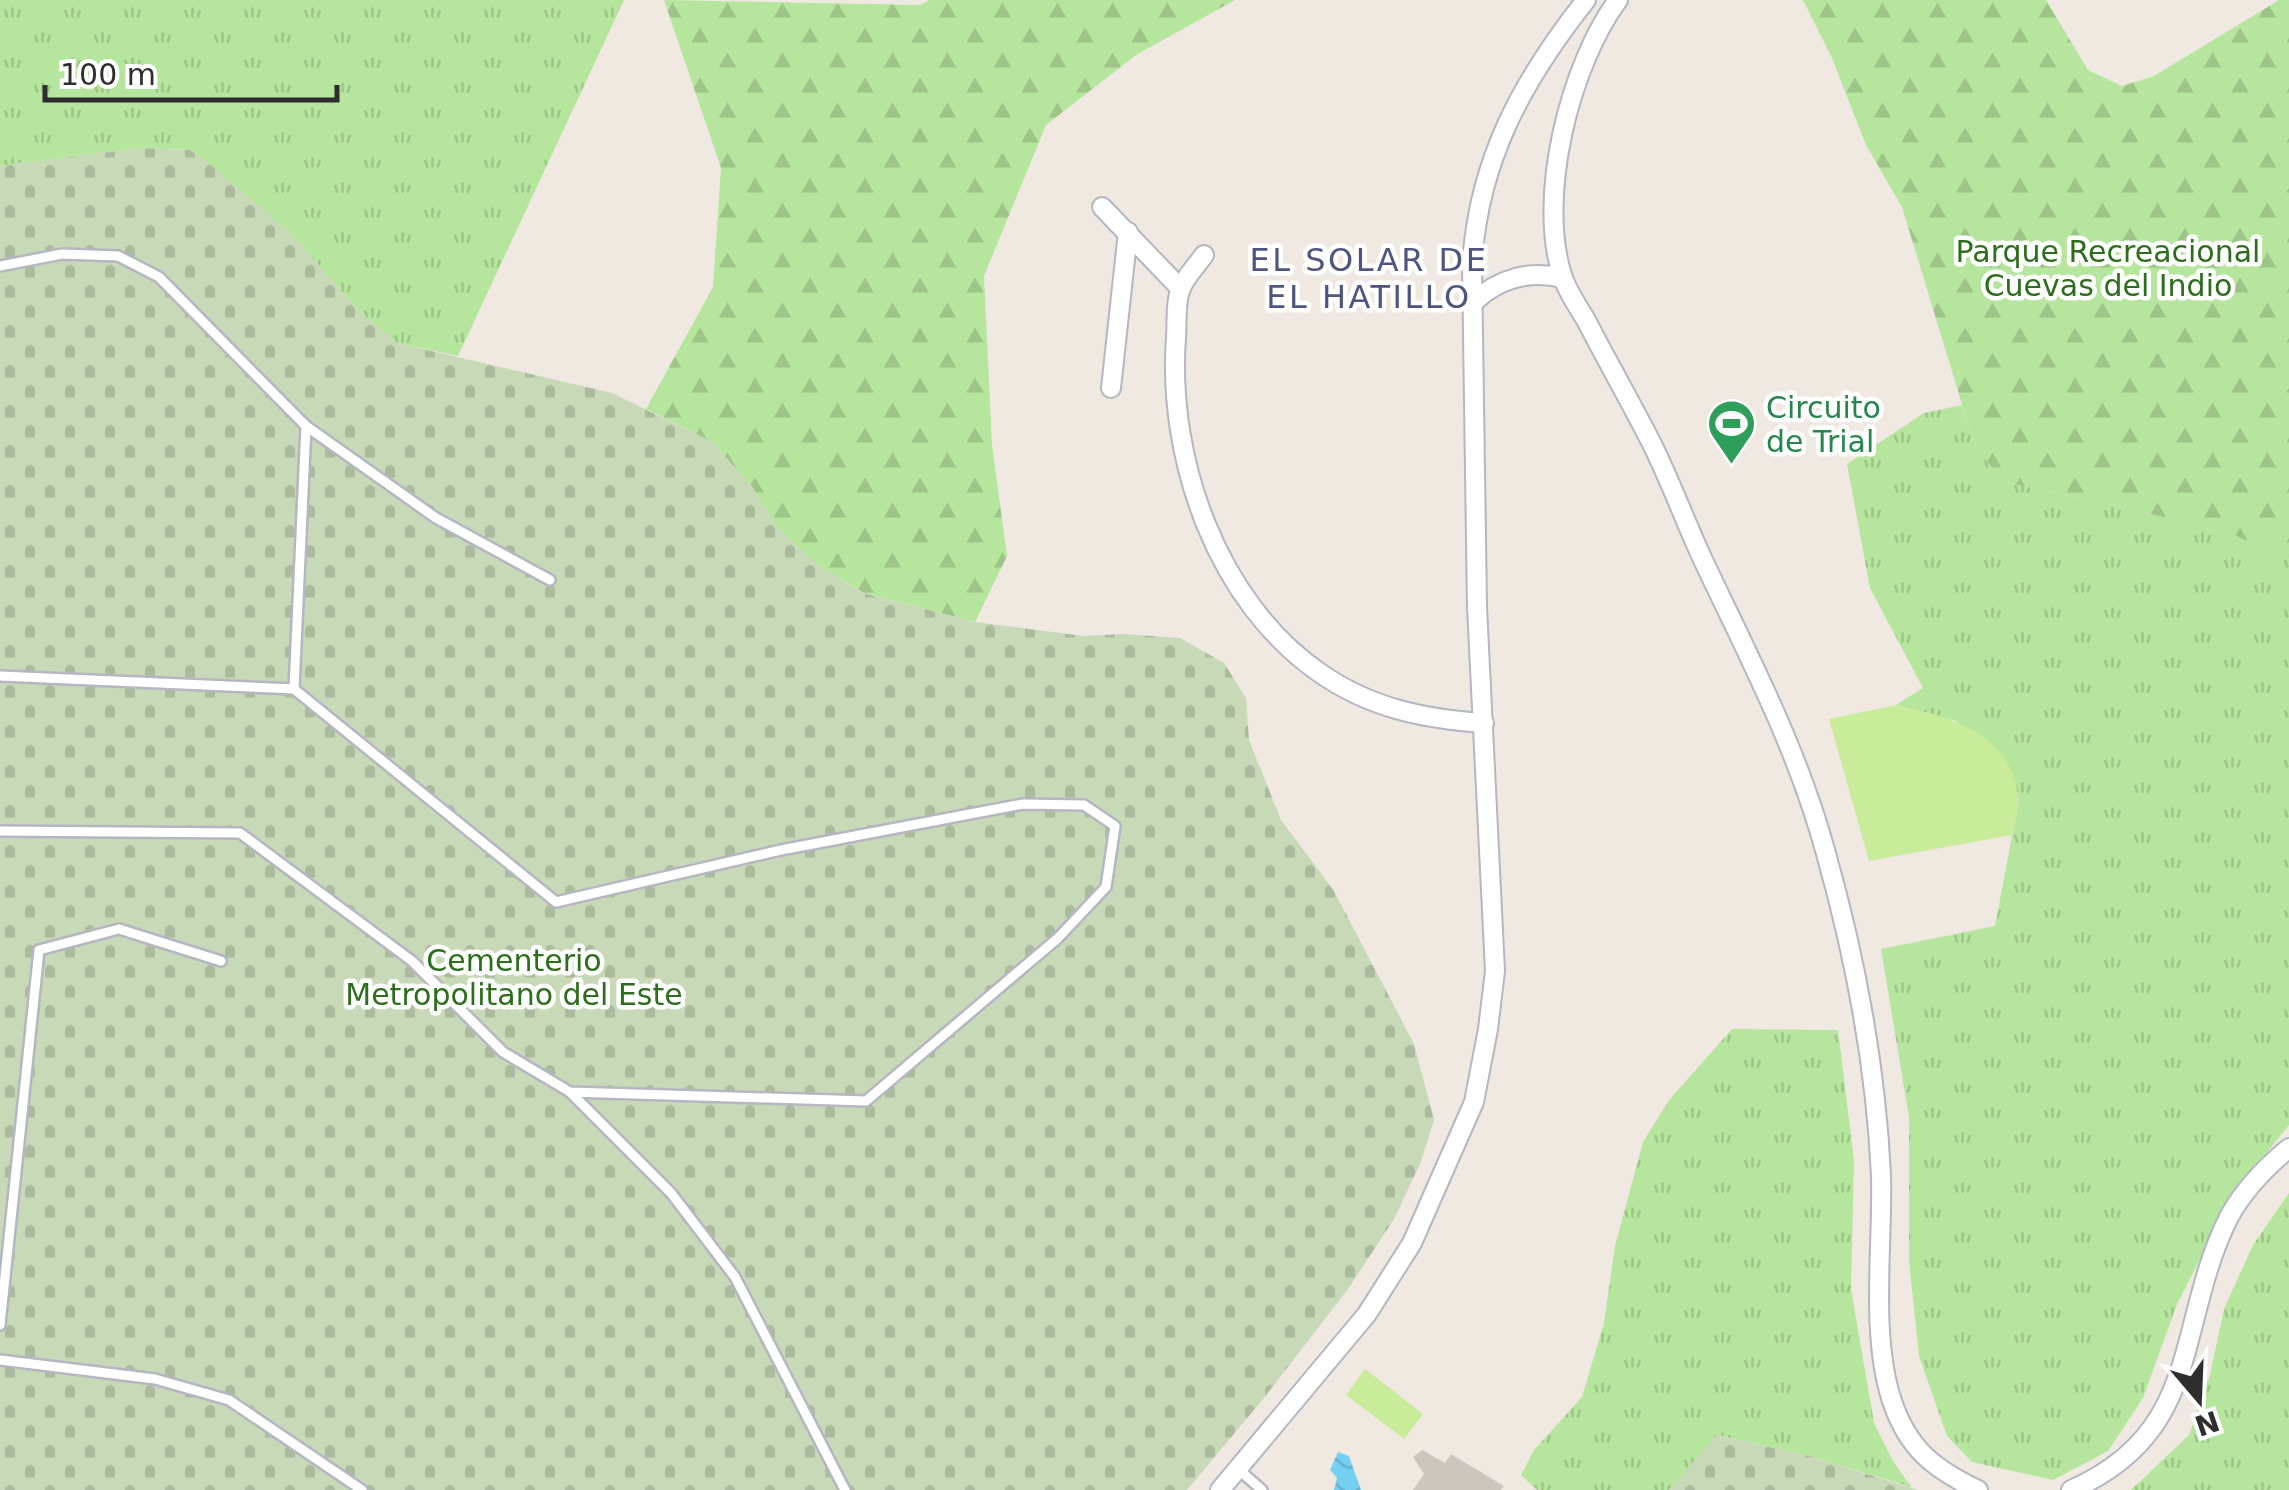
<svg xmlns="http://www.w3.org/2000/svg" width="2289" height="1490" font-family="'DejaVu Sans',sans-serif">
<defs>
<pattern id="grass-tufts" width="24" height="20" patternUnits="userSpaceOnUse" patternTransform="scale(2.5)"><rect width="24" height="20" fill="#b6e59e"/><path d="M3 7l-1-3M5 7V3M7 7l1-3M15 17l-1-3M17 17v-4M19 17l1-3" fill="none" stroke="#9dc588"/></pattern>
<pattern id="forest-firs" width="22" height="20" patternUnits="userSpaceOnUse" patternTransform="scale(2.5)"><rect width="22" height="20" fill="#b6e59e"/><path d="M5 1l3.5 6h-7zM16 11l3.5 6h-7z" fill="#9dc588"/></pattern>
<pattern id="cemetery-stones" width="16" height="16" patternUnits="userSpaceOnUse" patternTransform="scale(2.5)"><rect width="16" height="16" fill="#c8d9b8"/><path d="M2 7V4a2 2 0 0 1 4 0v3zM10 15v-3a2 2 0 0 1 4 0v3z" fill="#acbb9e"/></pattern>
<pattern id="water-waves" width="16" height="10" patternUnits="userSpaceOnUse" patternTransform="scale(2.5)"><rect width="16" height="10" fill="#75cff0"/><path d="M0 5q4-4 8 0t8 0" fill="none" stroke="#66b2ce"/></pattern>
</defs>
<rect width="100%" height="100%" fill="#efe9e1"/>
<g fill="url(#grass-tufts)">
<path d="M 0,0 L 624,0 L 458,356 L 397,343 L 362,314 L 291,234 L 190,150 L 140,148 L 0,166 Z"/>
<path d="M 1962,405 L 1975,447 L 2004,482 L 2128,508 L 2236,536 L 2289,560 L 2289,1125 L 2234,1193 L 2177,1304 L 2143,1398 L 2108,1451 L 2053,1480 L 1972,1462 L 1947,1436 L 1919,1356 L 1909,1261 L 1909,1117 L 1881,949 L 1995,926 L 2019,799 L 1956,721 L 1896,705 L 1923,688 L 1870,588 L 1847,464 L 1924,413 Z"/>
<path d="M 1732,1029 L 1838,1030 L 1854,1160 L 1851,1289 L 1874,1423 L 1893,1461 L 1911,1487 L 1809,1456 L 1717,1435 L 1669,1490 L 1537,1490 L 1521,1475 L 1534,1450 L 1582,1397 L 1604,1323 L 1615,1246 L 1643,1142 L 1669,1100 Z"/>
<path d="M 2289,1193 L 2289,1490 L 2131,1490 L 2189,1435 L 2210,1375 L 2224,1309 L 2253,1245 Z"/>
</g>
<g fill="url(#forest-firs)">
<path d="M 664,0 L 920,5 L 929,0 L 1235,0 L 1136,55 L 1046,125 L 984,276 L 992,445 L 1007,556 L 975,622 L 864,593 L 818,565 L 776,527 L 753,488 L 712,442 L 646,409 L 713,287 L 721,168 Z"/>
<path d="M 1803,0 L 2046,0 L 2088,70 L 2122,86 L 2154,76 L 2279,0 L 2289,0 L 2289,560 L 2236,536 L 2128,508 L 2004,482 L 1975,447 L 1902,207 L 1866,145 L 1832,58 Z"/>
</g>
<g fill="url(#cemetery-stones)">
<path d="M 140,148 L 190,150 L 214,167 L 291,234 L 362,314 L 397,343 L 612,393 L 712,442 L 753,488 L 776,527 L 818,565 L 863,593 L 975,622 L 1083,636 L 1124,634 L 1180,638 L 1224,663 L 1246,698 L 1249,740 L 1281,820 L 1334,891 L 1414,1044 L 1434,1120 L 1420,1164 L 1394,1219 L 1348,1289 L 1264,1398 L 1187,1490 L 0,1490 L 0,166 Z"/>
<path d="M 1716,1435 L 1809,1456 L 1918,1490 L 1669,1490 Z"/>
</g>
<g fill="#c9ec9a">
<path d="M 1896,705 C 1948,716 2012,733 2018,797 C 2020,809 2014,824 2012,835 L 1869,861 L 1829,719 Z"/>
<path d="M 1365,1369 L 1423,1414 L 1404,1439 L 1346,1395 Z"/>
</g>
<path fill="url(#water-waves)" d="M 1338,1452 L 1349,1456 L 1361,1490 L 1334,1490 L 1337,1478 L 1330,1470 Z"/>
<path fill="#cbc7bf" d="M 1422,1450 L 1445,1463 L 1451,1454 L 1504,1486 L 1501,1490 L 1413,1490 L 1424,1474 L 1413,1457 Z"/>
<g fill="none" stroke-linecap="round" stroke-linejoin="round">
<defs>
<g id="service">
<path d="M 0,266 L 62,254 L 118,256 L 159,277 L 306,426"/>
<path d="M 0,676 L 294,689"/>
<path d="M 0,831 L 240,833 L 412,961 L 503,1052 L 570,1092 L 866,1101 L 1058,938 L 1106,887 L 1115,826 L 1084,805 L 1023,804 L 781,850 L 556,902 L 294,689 L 306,426 L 436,518 L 550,580"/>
<path d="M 571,1093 L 671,1193 L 735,1277 L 845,1490"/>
<path d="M 0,1325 L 39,950 L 119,929 L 221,961"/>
<path d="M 0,1360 L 155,1379 L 229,1400 L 362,1490"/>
<path d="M 1238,1469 L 1262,1490"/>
</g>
<g id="minor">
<path d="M 1618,0 C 1570,65 1536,198 1563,278 C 1568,292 1578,307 1586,320 C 1607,361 1630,401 1651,442 C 1670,480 1685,521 1703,560 C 1748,655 1797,748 1825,850 C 1855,956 1876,1065 1881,1176 C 1883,1246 1870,1334 1892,1401 C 1908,1449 1934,1469 1978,1490"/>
<path d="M 1102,207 L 1180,288"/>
<path d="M 1204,255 C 1197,265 1187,275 1182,286 C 1175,299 1177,323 1176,338 C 1167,459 1217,602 1320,673 C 1370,708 1424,719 1484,723"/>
<path d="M 1475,301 C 1499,278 1531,270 1563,278"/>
<path d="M 1111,388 L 1128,232"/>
<path d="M 1220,1490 L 1367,1314 L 1412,1243 L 1474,1102 L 1488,1029 L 1495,971 L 1477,607 L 1472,265 C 1478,161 1522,81 1586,0"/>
<path d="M 2071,1490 C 2204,1432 2175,1324 2229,1217 C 2243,1191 2266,1167 2289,1148"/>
</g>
</defs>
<use href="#service" stroke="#b4b7c1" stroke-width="14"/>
<use href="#minor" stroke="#b4b7c1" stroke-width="22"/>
<use href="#service" stroke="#fff" stroke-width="9"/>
<use href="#minor" stroke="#fff" stroke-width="18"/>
</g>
<defs>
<symbol id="stadium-pin" viewBox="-11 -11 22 30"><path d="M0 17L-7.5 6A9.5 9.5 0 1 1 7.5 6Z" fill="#2e9e5b" stroke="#fff"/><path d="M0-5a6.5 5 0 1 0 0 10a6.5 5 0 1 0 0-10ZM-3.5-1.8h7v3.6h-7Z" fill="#fff"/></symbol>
</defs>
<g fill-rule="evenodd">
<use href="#stadium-pin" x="1704" y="396" width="55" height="75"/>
</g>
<g text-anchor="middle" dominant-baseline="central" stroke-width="9" stroke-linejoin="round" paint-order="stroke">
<g font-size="30" fill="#2c6e1b" stroke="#fff">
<text x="2108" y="251">Parque Recreacional<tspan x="2108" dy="34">Cuevas del Indio</tspan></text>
<text x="514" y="960">Cementerio<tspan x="514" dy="34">Metropolitano del Este</tspan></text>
</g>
<g font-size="30" fill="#27864d" stroke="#fff" text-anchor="start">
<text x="1766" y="407">Circuito<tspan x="1766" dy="34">de Trial</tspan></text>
</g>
<g font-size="32" letter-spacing="2.5" fill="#4d5680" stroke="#fff">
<text x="1369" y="260">EL SOLAR DE<tspan x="1369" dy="37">EL HATILLO</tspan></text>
</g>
</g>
<g transform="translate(2199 1400) rotate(161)" stroke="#ffffff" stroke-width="8" paint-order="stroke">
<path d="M0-8L18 38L0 25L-18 38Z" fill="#2e2e2e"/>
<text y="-15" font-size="28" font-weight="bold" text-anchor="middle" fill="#2e2e2e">N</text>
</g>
<path d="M45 85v15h292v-15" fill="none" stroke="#2e2e2e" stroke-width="5"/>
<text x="60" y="85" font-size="30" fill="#2e2e2e" stroke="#ffffff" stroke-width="8" paint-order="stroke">100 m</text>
</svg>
